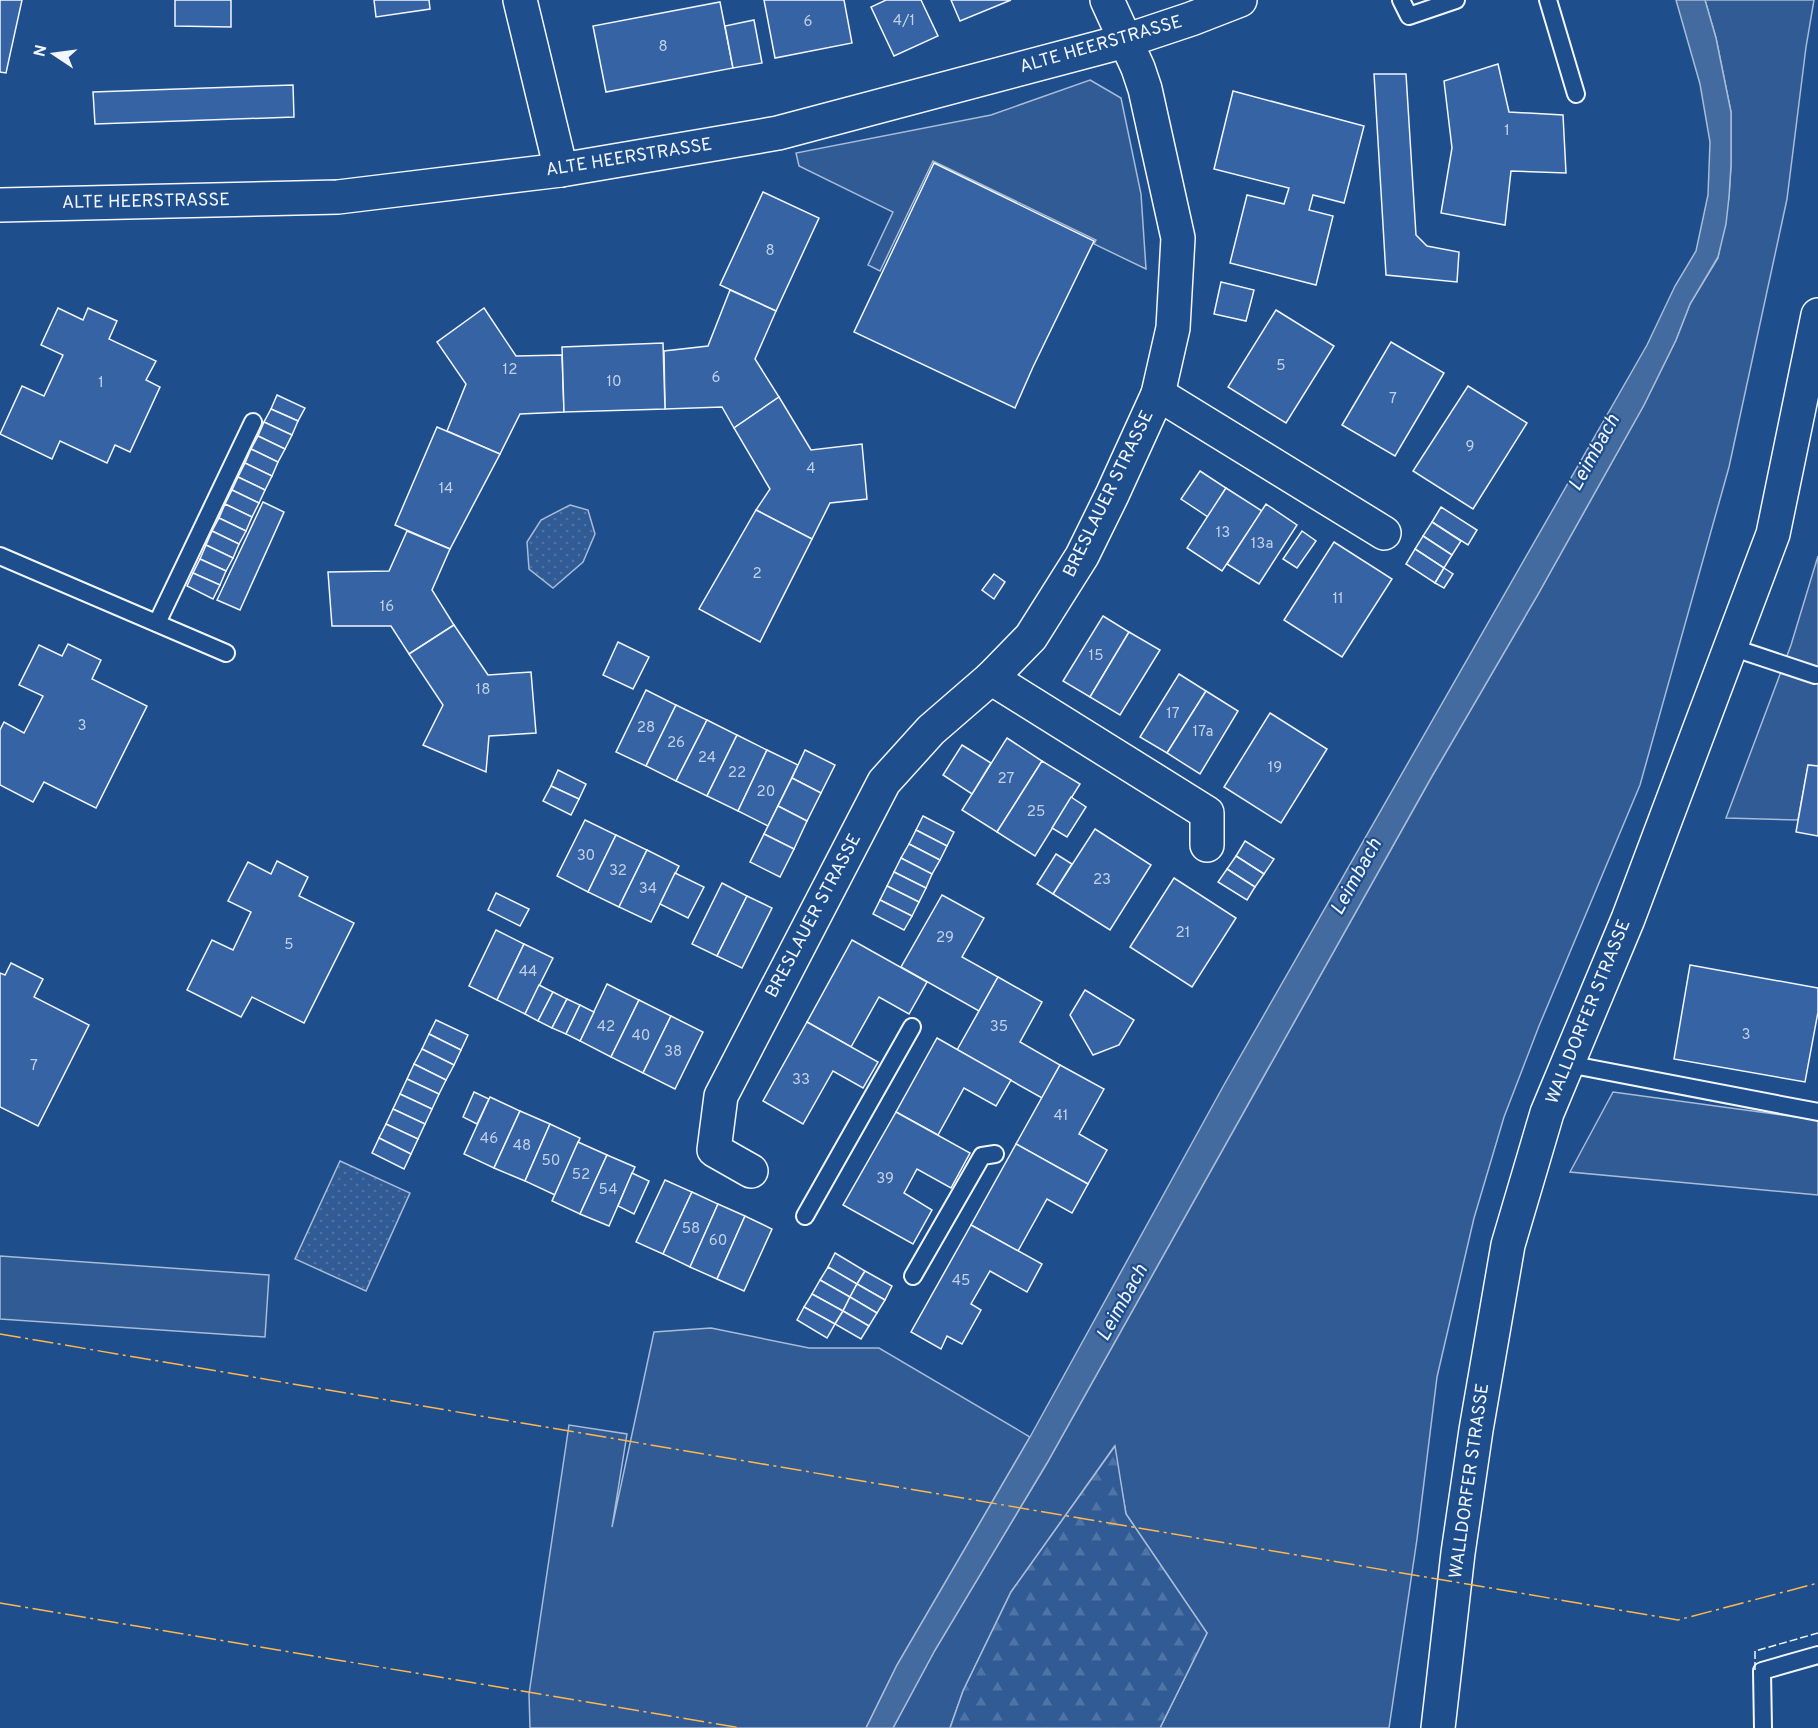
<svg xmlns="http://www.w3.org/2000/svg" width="1818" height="1728" font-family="Overpass,sans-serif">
<defs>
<pattern id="forest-firs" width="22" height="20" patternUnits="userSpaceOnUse" patternTransform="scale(1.5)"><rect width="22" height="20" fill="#305b95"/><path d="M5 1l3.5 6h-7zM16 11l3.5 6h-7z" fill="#4e73a5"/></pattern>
<pattern id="park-dots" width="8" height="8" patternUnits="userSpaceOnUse" patternTransform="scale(1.5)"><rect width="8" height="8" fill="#305b95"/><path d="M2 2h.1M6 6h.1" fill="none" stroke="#4e73a5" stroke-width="1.8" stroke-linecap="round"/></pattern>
</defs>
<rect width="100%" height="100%" fill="#1f4e8c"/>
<g fill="#305b95" stroke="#a8bbd7" stroke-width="1.5">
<path d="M 1705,0 L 1814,0 L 1806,47 L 1787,199 L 1729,467 L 1640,785 L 1539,1026 L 1504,1117 L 1474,1218 L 1437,1377 L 1417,1539 L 1389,1728 L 1160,1728 L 1207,1633 L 1126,1514 L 1114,1447 L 1011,1592 L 963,1691 L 950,1728 L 893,1728 L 935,1650 L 1047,1463 L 1431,778 L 1537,596 L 1644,405 L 1676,340 L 1690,304 L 1718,258 L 1729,197 L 1731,165 L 1731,112 L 1716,38 Z"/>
<path d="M 1090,80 L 1121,98 L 1141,194 L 1146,269 L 1094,244 L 1096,240 L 933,161 L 880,271 L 868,265 L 893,212 L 799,166 L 796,153 L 991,115 Z"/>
<path d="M 1818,556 L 1818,766 L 1808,765 L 1798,820 L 1726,818 L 1791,645 Z"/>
<path d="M 1613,1092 L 1818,1120 L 1818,1195 L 1570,1172 Z"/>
<path d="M 0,1256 L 269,1275 L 265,1337 L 0,1319 Z"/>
<path d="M 711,1328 L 809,1348 L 879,1348 L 1030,1437 L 897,1665 L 866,1728 L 530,1728 L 529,1694 L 569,1425 L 627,1434 L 612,1527 L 654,1332 Z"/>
</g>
<path fill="url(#forest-firs)" stroke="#a8bbd7" stroke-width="1.5" d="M 1115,1446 L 1126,1514 L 1207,1633 L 1160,1728 L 950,1728 L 963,1691 L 1011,1592 Z"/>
<g fill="url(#park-dots)" stroke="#a8bbd7" stroke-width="1.5">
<path d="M 570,505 L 588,510 L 595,534 L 583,562 L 553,588 L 529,569 L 527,542 L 541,520 Z"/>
<path d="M 340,1161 L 410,1193 L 366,1291 L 295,1259 Z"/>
</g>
<path fill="#446ba0" stroke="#a8bbd7" stroke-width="1.5" d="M 1676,0 L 1705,0 L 1716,38 L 1731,112 L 1731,165 L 1729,197 L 1726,224 L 1718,257 L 1690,304 L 1676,340 L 1644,405 L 1537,596 L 1431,778 L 1047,1463 L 935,1650 L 893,1728 L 866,1728 L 897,1665 L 1030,1437 L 1225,1083 L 1647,345 L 1675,286 L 1696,251 L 1708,195 L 1710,142 L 1700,84 Z"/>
<g fill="#3563a3" stroke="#f2f6ff" stroke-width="1.5">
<path d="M 0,0 L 22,0 L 6,73 L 0,72 Z"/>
<path d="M 175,0 L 231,0 L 231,27 L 175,26 Z"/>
<path d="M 374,0 L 429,0 L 430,9 L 376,17 Z"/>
<path d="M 764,0 L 844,0 L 852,43 L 775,58 Z"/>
<path d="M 886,0 L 921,0 L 938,36 L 894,56 L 871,7 Z"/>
<path d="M 951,0 L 1011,0 L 960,21 Z"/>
<path d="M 720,2 L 733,68 L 606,92 L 593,26 Z"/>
<path d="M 754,20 L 762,63 L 733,68 L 725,26 Z"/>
<path d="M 1498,64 L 1509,112 L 1563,115 L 1566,173 L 1511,171 L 1505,225 L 1441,213 L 1452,148 L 1444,81 Z"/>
<path d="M 1374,74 L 1406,74 L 1416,235 L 1427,246 L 1459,252 L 1457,282 L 1386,275 Z"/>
<path d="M 293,85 L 294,117 L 95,124 L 93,92 Z"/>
<path d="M 1233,91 L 1364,126 L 1344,203 L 1313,195 L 1309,210 L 1333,216 L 1316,285 L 1230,263 L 1247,195 L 1284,204 L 1289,188 L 1214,169 Z"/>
<path d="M 934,163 L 1094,241 L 1033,367 L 1015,408 L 854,332 Z"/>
<path d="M 763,192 L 819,218 L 776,311 L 720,285 Z"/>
<path d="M 1221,282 L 1254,290 L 1246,321 L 1214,314 Z"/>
<path d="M 730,290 L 776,311 L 755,359 L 779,397 L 734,428 L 722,407 L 665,409 L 664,351 L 708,346 Z"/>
<path d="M 58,308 L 83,320 L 88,308 L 117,321 L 109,339 L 156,361 L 146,380 L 160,387 L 130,452 L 115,445 L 107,463 L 60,441 L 52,459 L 0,434 L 22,386 L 44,396 L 63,355 L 41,345 Z"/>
<path d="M 484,308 L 516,356 L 562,355 L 564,412 L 520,414 L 500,454 L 447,431 L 466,384 L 437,342 Z"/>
<path d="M 1276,310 L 1334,346 L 1286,423 L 1228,387 Z"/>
<path d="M 1391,342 L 1444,373 L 1395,456 L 1342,425 Z"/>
<path d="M 663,343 L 665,409 L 564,412 L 562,347 Z"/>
<path d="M 1468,386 L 1527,423 L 1473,509 L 1413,471 Z"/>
<path d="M 277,395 L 305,408 L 298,421 L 271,409 Z"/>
<path d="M 779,397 L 811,450 L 862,444 L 867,499 L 830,503 L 812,539 L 756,510 L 770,489 L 734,428 Z"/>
<path d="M 271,409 L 298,421 L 292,435 L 264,422 Z"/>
<path d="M 264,422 L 292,435 L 285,449 L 258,436 Z"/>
<path d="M 437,427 L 500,454 L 450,549 L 395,525 Z"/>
<path d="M 258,436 L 285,449 L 278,462 L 251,449 Z"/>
<path d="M 251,449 L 278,462 L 272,476 L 245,463 Z"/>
<path d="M 245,463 L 272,476 L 265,490 L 238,477 Z"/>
<path d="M 1200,471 L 1226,488 L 1208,517 L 1181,499 Z"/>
<path d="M 238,477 L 265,490 L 259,503 L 232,490 Z"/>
<path d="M 1226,488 L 1262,511 L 1222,571 L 1187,548 Z"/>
<path d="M 232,490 L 259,503 L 252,517 L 225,504 Z"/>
<path d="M 263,502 L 284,512 L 240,610 L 217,600 Z"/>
<path d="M 225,504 L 252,517 L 246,531 L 219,518 Z"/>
<path d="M 1266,504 L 1297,525 L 1259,584 L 1227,564 Z"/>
<path d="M 1441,507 L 1477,530 L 1468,545 L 1432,522 Z"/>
<path d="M 756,510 L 812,539 L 760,642 L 699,609 Z"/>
<path d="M 219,518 L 246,531 L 239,544 L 212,531 Z"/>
<path d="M 1432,522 L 1461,541 L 1452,555 L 1423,536 Z"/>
<path d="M 212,531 L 239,544 L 233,558 L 206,545 Z"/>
<path d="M 407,531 L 450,549 L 432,590 L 454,625 L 409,654 L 391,626 L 332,626 L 328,572 L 389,571 Z"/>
<path d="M 1302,531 L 1316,541 L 1297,568 L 1283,559 Z"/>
<path d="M 1423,536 L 1452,555 L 1444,568 L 1415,549 Z"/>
<path d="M 1334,542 L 1392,579 L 1342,657 L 1284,620 Z"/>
<path d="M 206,545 L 233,558 L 226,571 L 200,559 Z"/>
<path d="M 1415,549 L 1444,568 L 1435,583 L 1406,564 Z"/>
<path d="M 200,559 L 226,571 L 220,585 L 193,573 Z"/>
<path d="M 1444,568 L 1453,574 L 1444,588 L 1435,583 Z"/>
<path d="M 193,573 L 220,585 L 213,599 L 187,586 Z"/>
<path d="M 994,574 L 1005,582 L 994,599 L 982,590 Z"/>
<path d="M 1103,616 L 1129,632 L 1090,697 L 1063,681 Z"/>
<path d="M 454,625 L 488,675 L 531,672 L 536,733 L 489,736 L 486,772 L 423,745 L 443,705 L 409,654 Z"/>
<path d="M 1129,632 L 1160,650 L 1120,715 L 1090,697 Z"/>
<path d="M 618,642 L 649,657 L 633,689 L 603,675 Z"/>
<path d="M 68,644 L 101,660 L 92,679 L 147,706 L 96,808 L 44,782 L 33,802 L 0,785 L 0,730 L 4,722 L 24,733 L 43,696 L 19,685 L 39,645 L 62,656 Z"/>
<path d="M 1179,674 L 1206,691 L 1167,753 L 1140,737 Z"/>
<path d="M 646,690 L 676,705 L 646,766 L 616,752 Z"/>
<path d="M 1206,691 L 1238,711 L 1200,774 L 1167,753 Z"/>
<path d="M 676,705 L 707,720 L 676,781 L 646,766 Z"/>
<path d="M 1270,713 L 1327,749 L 1281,823 L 1224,787 Z"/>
<path d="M 707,720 L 737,735 L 707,796 L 676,781 Z"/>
<path d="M 737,735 L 767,750 L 738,811 L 707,796 Z"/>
<path d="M 1007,738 L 1042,761 L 997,832 L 962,810 Z"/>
<path d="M 962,745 L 991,763 L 972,794 L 943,775 Z"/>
<path d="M 767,750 L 798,765 L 768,826 L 738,811 Z"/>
<path d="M 805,750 L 835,765 L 821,793 L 792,778 Z"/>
<path d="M 1042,761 L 1080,784 L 1035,856 L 997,832 Z"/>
<path d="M 1808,765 L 1818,766 L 1818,836 L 1796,832 Z"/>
<path d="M 558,770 L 586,784 L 579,799 L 551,786 Z"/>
<path d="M 792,778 L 821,793 L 807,821 L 778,806 Z"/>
<path d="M 551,786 L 579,799 L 571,815 L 543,801 Z"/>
<path d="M 1071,797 L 1086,807 L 1067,837 L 1052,828 Z"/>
<path d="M 778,806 L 807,821 L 794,849 L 764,834 Z"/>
<path d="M 923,816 L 954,832 L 947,846 L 916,830 Z"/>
<path d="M 585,820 L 616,835 L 588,892 L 557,876 Z"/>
<path d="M 1095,829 L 1151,865 L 1110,930 L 1053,894 Z"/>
<path d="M 916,830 L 947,846 L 940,860 L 909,844 Z"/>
<path d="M 764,834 L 794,849 L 780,877 L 750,862 Z"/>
<path d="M 616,835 L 647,850 L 619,907 L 588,892 Z"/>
<path d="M 1245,841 L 1274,859 L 1264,874 L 1236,856 Z"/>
<path d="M 909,844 L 940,860 L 932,874 L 901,858 Z"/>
<path d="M 647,850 L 679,866 L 651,922 L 619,907 Z"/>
<path d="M 1056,854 L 1072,864 L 1053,894 L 1037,884 Z"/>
<path d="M 1236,856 L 1264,874 L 1255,887 L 1227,869 Z"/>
<path d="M 901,858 L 932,874 L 926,888 L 894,872 Z"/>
<path d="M 277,861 L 308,877 L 299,896 L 354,923 L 304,1023 L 252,997 L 241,1017 L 187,990 L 212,940 L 233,950 L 251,912 L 228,901 L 248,862 L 271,874 Z"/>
<path d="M 1227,869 L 1255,887 L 1247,900 L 1218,882 Z"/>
<path d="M 894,872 L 926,888 L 919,902 L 887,886 Z"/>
<path d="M 675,873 L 704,887 L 688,918 L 660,904 Z"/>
<path d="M 1174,878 L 1236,918 L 1192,987 L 1130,947 Z"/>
<path d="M 722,883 L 747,896 L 717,956 L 692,944 Z"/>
<path d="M 887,886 L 919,902 L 912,916 L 880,900 Z"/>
<path d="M 496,893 L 529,909 L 520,926 L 488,910 Z"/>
<path d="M 942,895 L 984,918 L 962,957 L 998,977 L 979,1011 L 901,967 Z"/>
<path d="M 747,896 L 772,908 L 742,968 L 717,956 Z"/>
<path d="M 880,900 L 912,916 L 904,930 L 873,914 Z"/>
<path d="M 496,930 L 524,944 L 497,1000 L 469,986 Z"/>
<path d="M 852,940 L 927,982 L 909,1014 L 879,997 L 851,1047 L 807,1022 Z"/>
<path d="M 524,944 L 553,958 L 525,1014 L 497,1000 Z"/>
<path d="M 11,963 L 43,979 L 34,997 L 89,1025 L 38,1126 L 0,1107 L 0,973 L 5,975 Z"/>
<path d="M 1690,965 L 1818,988 L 1818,1012 L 1805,1082 L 1674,1059 Z"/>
<path d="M 998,977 L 1042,1002 L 1020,1042 L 1060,1065 L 1042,1098 L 957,1050 Z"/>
<path d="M 607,984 L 639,1000 L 611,1057 L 580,1041 Z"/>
<path d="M 539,985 L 553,992 L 538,1021 L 525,1014 Z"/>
<path d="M 1085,990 L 1134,1020 L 1119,1045 L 1093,1055 L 1070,1015 Z"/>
<path d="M 553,992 L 567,999 L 552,1028 L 538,1021 Z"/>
<path d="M 567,999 L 580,1005 L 566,1034 L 552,1028 Z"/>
<path d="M 639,1000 L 671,1016 L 643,1073 L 611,1057 Z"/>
<path d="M 580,1005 L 594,1012 L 580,1041 L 566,1034 Z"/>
<path d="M 671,1016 L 703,1032 L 675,1089 L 643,1073 Z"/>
<path d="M 436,1020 L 468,1035 L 461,1050 L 429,1034 Z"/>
<path d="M 807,1022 L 878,1062 L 863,1088 L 833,1071 L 803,1124 L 763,1101 Z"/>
<path d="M 429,1034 L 461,1050 L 454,1065 L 422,1049 Z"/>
<path d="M 937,1038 L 1011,1080 L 996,1106 L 964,1088 L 938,1135 L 896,1112 Z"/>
<path d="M 422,1049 L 454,1065 L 446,1080 L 414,1064 Z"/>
<path d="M 414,1064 L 446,1080 L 439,1094 L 407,1079 Z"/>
<path d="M 1060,1065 L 1104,1089 L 1079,1134 L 1107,1150 L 1088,1184 L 1016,1144 Z"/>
<path d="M 407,1079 L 439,1094 L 432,1109 L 400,1094 Z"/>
<path d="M 474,1092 L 489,1099 L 477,1124 L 463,1117 Z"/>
<path d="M 400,1094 L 432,1109 L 425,1124 L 393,1109 Z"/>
<path d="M 490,1097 L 520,1111 L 494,1168 L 464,1154 Z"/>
<path d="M 393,1109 L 425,1124 L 418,1139 L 386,1124 Z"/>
<path d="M 520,1111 L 550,1124 L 525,1181 L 494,1168 Z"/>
<path d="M 896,1112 L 970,1153 L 951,1188 L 917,1169 L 904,1193 L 932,1210 L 913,1244 L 843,1205 Z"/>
<path d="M 386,1124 L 418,1139 L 411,1154 L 379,1138 Z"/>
<path d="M 550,1124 L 580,1138 L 555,1195 L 525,1181 Z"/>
<path d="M 379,1138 L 411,1154 L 404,1169 L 372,1153 Z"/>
<path d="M 578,1142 L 607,1155 L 580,1214 L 552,1201 Z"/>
<path d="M 1016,1144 L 1088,1184 L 1072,1213 L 1047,1199 L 1018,1251 L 971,1225 Z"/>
<path d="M 607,1155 L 635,1167 L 609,1226 L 580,1214 Z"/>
<path d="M 632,1173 L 649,1181 L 634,1214 L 618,1206 Z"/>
<path d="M 665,1180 L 692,1192 L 663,1254 L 636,1242 Z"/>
<path d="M 692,1192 L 718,1204 L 690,1267 L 663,1254 Z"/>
<path d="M 718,1204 L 745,1216 L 717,1279 L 690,1267 Z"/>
<path d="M 745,1216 L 772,1229 L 744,1291 L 717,1279 Z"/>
<path d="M 971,1225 L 1042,1264 L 1027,1292 L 990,1271 L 971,1304 L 981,1310 L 962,1344 L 947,1336 L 941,1349 L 911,1332 Z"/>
<path d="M 835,1253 L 865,1271 L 857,1284 L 828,1267 Z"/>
<path d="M 828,1267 L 857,1284 L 850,1297 L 820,1280 Z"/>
<path d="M 865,1271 L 892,1286 L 885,1300 L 857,1284 Z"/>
<path d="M 820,1280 L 850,1297 L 843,1311 L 812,1294 Z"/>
<path d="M 857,1284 L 885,1300 L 877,1313 L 850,1297 Z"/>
<path d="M 812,1294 L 843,1311 L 835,1324 L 804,1307 Z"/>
<path d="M 850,1297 L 877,1313 L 869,1326 L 843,1311 Z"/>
<path d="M 804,1307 L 835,1324 L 827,1338 L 797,1320 Z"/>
<path d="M 843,1311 L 869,1326 L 861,1339 L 835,1324 Z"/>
</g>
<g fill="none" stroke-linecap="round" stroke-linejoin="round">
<defs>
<g id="service">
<path d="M 1401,0 L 1409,16 L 1456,0"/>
<path d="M 1548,0 L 1576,94"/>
<path d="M 0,556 L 226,653"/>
<path d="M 157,623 L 253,422"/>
<path d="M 1731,647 L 1815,675"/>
<path d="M 1568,1064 L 1818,1112"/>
<path d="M 805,1216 L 912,1027"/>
<path d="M 913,1276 L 982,1156 L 995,1154"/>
<path d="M 1763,1728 L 1762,1671 L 1818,1655"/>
</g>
<g id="minor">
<path d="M 520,0 L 561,170"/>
<path d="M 1158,394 L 1384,533"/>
<path d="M 991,678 L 1207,813 L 1207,845"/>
<path d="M 751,1171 L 714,1150 L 721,1096 L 884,782 L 931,730 L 991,678 L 1031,637 L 1082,556 L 1112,495 L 1158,394 L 1173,328 L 1178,238 L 1145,89 L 1138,68 L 1107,0"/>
</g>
<g id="tertiary">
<path d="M 0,205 L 338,197 L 561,170 L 778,133 L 1125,41 L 1191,19 L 1240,0"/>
<path d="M 1438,1728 L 1458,1553 L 1476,1430 L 1508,1245 L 1547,1113 L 1628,919 L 1773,534 L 1818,315"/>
</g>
</defs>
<use href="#service" stroke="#f2f6ff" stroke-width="20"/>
<use href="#minor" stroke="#f2f6ff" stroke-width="36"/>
<use href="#tertiary" stroke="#f2f6ff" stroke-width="36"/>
<use href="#service" stroke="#1f4e8c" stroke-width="16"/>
<use href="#minor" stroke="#1f4e8c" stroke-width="33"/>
<use href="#tertiary" stroke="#1f4e8c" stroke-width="33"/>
<path stroke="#f2f6ff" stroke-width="1.5" stroke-dasharray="8 3" stroke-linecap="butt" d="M 1755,1670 L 1755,1651 L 1818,1633"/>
<g stroke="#ffb74d" stroke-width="1.5" stroke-dasharray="21 4.5 3 4.5" stroke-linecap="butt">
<path d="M 0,1334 L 1678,1620 L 1818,1583"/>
<path d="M 0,1603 L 741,1728"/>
</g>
</g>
<g text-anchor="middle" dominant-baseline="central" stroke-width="4.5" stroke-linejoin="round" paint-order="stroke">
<g font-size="15" fill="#c3d1e8">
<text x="904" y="21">4/1</text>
<text x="808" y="22">6</text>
<text x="663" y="47">8</text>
<text x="1507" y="131">1</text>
<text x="770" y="251">8</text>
<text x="1281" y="366">5</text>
<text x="510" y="370">12</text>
<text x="716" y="378">6</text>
<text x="614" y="382">10</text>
<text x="101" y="383">1</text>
<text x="1393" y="399">7</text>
<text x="1470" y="447">9</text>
<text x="811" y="469">4</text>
<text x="446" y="489">14</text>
<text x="1223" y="533">13</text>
<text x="1262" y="544">13a</text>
<text x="757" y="574">2</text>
<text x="1338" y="599">11</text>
<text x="387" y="607">16</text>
<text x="1096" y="656">15</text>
<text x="483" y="690">18</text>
<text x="1173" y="714">17</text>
<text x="82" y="726">3</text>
<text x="646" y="728">28</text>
<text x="1203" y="732">17a</text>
<text x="676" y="743">26</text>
<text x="707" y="758">24</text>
<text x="1275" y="768">19</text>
<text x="737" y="773">22</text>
<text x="1006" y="779">27</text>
<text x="766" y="792">20</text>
<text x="1036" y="812">25</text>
<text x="586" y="856">30</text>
<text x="618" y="871">32</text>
<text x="1102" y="880">23</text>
<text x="648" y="889">34</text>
<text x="1183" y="933">21</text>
<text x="945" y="938">29</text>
<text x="289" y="945">5</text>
<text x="528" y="972">44</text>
<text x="606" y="1027">42</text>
<text x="999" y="1027">35</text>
<text x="1746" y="1035">3</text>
<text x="641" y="1036">40</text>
<text x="673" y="1052">38</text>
<text x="34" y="1066">7</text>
<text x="801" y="1080">33</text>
<text x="1061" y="1116">41</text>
<text x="489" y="1139">46</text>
<text x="522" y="1146">48</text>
<text x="551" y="1161">50</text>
<text x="581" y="1175">52</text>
<text x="885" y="1179">39</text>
<text x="608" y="1190">54</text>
<text x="691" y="1229">58</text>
<text x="718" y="1241">60</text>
<text x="961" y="1281">45</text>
</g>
<g font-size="18" fill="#f2f6ff" stroke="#1f4e8c">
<text transform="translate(1101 45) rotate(-16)">ALTE HEERSTRASSE</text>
<text transform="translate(629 158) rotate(-9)">ALTE HEERSTRASSE</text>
<text transform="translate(146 202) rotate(-1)">ALTE HEERSTRASSE</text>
<text transform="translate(1109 494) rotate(-64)">BRESLAUER STRASSE</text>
<text transform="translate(814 916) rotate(-62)">BRESLAUER STRASSE</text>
<text transform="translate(1589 1012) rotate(-68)">WALLDORFER STRASSE</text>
<text transform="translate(1470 1481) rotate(-82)">WALLDORFER STRASSE</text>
</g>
<g font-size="20" font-style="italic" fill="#f2f6ff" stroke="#1f4e8c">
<text transform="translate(1595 453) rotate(-61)">Leimbach</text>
<text transform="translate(1357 877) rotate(-61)">Leimbach</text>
<text transform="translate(1123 1303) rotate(-61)">Leimbach</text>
</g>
</g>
<g transform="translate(54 54) rotate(283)" stroke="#1f4e8c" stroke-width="4.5" paint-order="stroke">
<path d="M0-4.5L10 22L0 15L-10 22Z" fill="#f2f6ff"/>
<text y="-9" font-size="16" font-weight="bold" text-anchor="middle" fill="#f2f6ff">N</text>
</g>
</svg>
